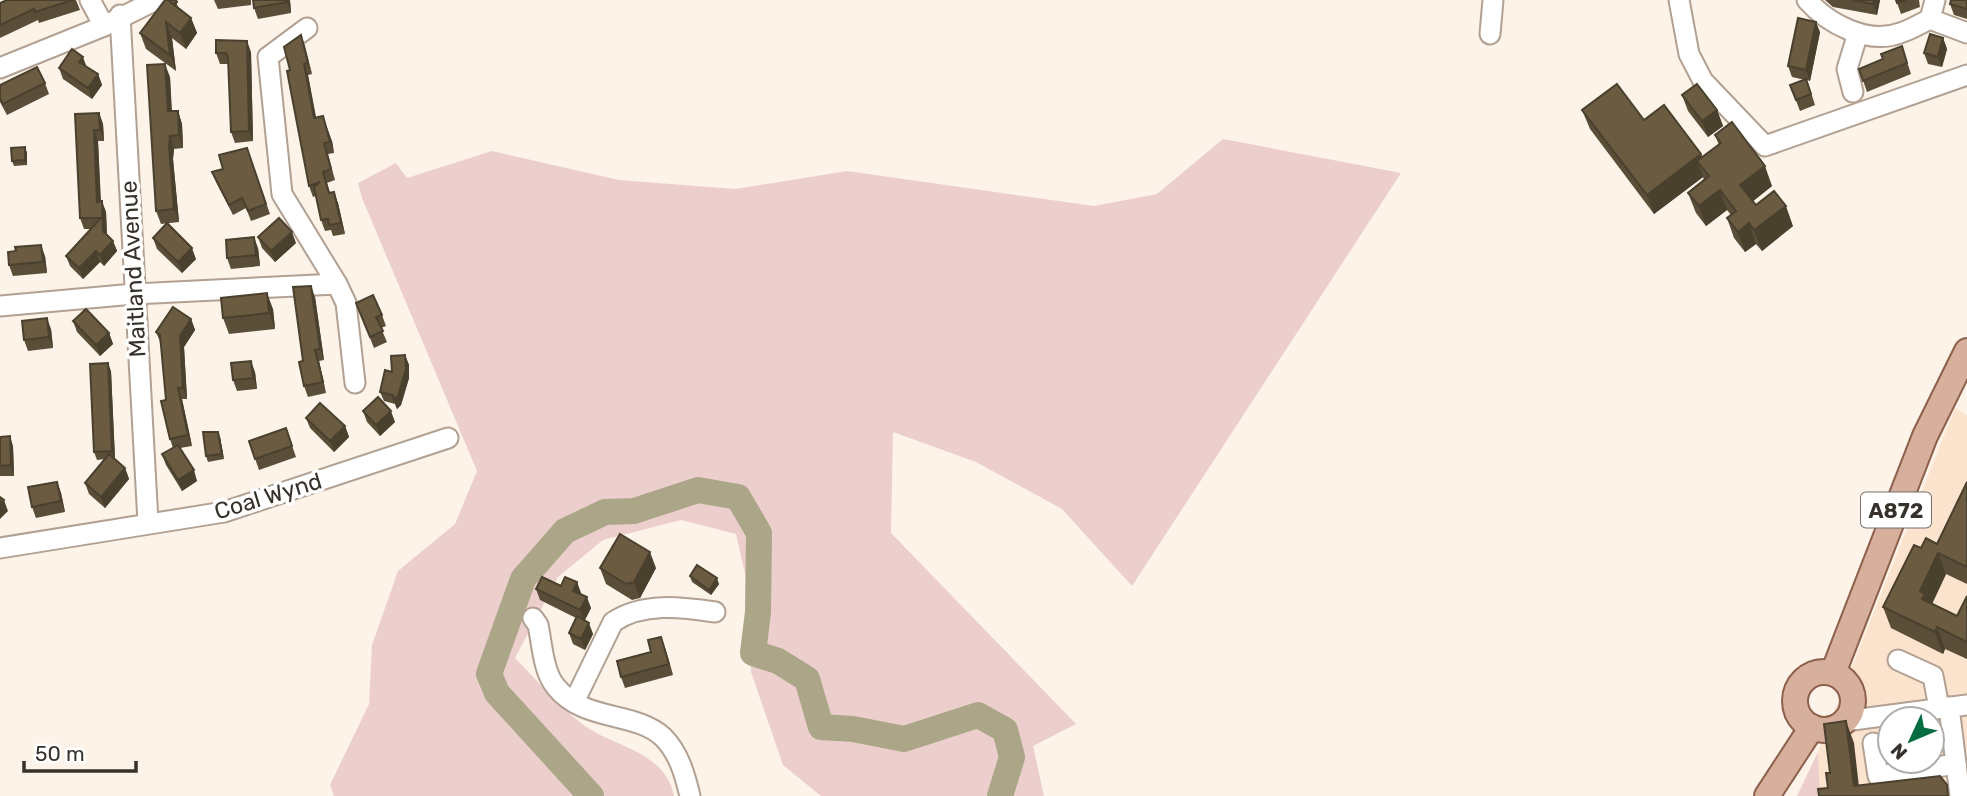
<svg xmlns="http://www.w3.org/2000/svg" width="1967" height="796" font-family="Rubik,sans-serif">
<rect width="100%" height="100%" fill="#fdf3e9"/>
<path fill="#fbe3ce" fill-rule="evenodd" d="M 1955,408 L 1967,415 L 1967,796 L 1820,796 L 1818,752 ZM 1890,719 L 1932,719 L 1932,761 L 1890,761 Z"/>
<g fill="#eccfcc">
<path d="M 1223,139 L 1401,173 L 1132,586 L 1062,509 L 976,462 L 893,432 L 891,533 L 1076,724 L 1033,746 L 1044,796 L 821,796 L 783,765 L 751,672 L 752,604 L 736,534 L 681,520 L 603,540 L 558,577 L 515,658 C 537,680 559,707 585,726 C 616,748 665,751 674,796 L 334,796 L 330,785 L 369,704 L 372,645 L 398,571 L 455,524 L 477,471 L 362,198 L 358,183 L 396,163 L 407,178 L 492,151 L 619,180 L 735,189 L 847,171 L 1094,206 L 1157,194 Z"/>
<path d="M 1818,752 L 1820,796 L 1797,796 Z"/>
</g>
<g fill="none" stroke-linecap="round" stroke-linejoin="round">
<path stroke="#aaa687" stroke-width="26" d="M 591,796 L 497,693 L 489,674 L 523,579 L 565,531 L 605,512 L 634,511 L 698,490 L 738,497 L 759,533 L 758,612 L 753,653 L 778,661 L 807,679 L 821,727 L 853,729 L 904,739 L 978,715 L 1005,730 L 1012,757 L 1000,796"/>
<defs>
<g id="minor">
<path d="M 90,0 L 104,26"/>
<path d="M 1679,0 L 1689,54 L 1703,81 L 1765,146 L 1967,75"/>
<path d="M 1807,0 C 1828,24 1868,45 1900,33 C 1910,30 1920,24 1930,19 L 1935,0"/>
<path d="M 120,15 L 148,522"/>
<path d="M 1930,19 L 1967,33"/>
<path d="M 307,28 L 268,57 L 282,194 L 337,284 L 346,303 L 355,383"/>
<path d="M 1490,34 L 1493,0"/>
<path d="M 0,68 L 104,26 L 156,0"/>
<path d="M 1853,92 L 1847,69 L 1858,33"/>
<path d="M 0,306 L 134,294 L 337,284"/>
<path d="M 0,548 L 224,512 L 448,438"/>
<path d="M 533,618 L 538,625 C 542,643 543,672 556,687 C 584,722 635,711 663,737 C 679,753 685,775 690,796"/>
<path d="M 1898,660 L 1933,676 L 1939,708"/>
<path d="M 574,702 L 613,622 C 643,602 681,607 715,612"/>
<path d="M 1949,707 L 1960,796"/>
<path d="M 1845,721 L 1967,705"/>
<path d="M 1873,743 L 1878,776 L 1956,764"/>
</g>
<g id="major">
<circle cx="1824" cy="701" r="29"/>
<path d="M 1833,673 L 1925,436 L 1967,351"/>
<path d="M 1767,796 L 1812,727"/>
</g>
</defs>
<use href="#minor" stroke="#b2a193" stroke-width="23"/>
<use href="#major" stroke="#8d604b" stroke-width="28"/>
<use href="#minor" stroke="#fff" stroke-width="19"/>
<use href="#major" stroke="#d6af9d" stroke-width="24"/>
</g>
<g fill="#5b4e38">
<path d="M 7,0 L 76,0 L 80,10 L 39,23 L 38,20 L 0,38 L 0,3 Z"/>
<path d="M 176,0 L 178,8 L 191,18 L 197,33 L 186,49 L 172,38 L 176,71 L 146,49 L 140,33 Z"/>
<path d="M 214,0 L 251,0 L 251,5 L 218,9 Z"/>
<path d="M 290,0 L 291,13 L 258,19 L 254,8 Z"/>
<path d="M 1825,0 L 1880,0 L 1877,15 L 1833,7 Z"/>
<path d="M 1896,0 L 1919,0 L 1920,7 L 1901,14 Z"/>
<path d="M 1967,0 L 1967,19 L 1954,15 L 1950,4 Z"/>
<path d="M 1820,32 L 1810,81 L 1807,80 L 1815,105 L 1800,111 L 1790,85 L 1805,80 L 1792,77 L 1788,66 Z"/>
<path d="M 301,35 L 312,74 L 308,75 L 316,117 L 332,141 L 334,153 L 328,154 L 335,180 L 327,183 L 330,193 L 338,203 L 345,234 L 333,236 L 331,230 L 325,231 L 321,220 L 316,196 L 313,197 L 309,186 Z"/>
<path d="M 1943,38 L 1947,49 L 1942,67 L 1928,64 L 1924,53 Z"/>
<path d="M 1902,46 L 1911,74 L 1867,92 L 1859,69 L 1883,59 Z"/>
<path d="M 251,52 L 253,141 L 235,143 L 231,132 L 228,64 L 220,64 L 216,53 Z"/>
<path d="M 86,66 L 98,74 L 102,85 L 92,99 L 63,79 L 59,68 Z"/>
<path d="M 170,77 L 172,111 L 178,111 L 182,124 L 183,148 L 174,149 L 173,159 L 179,222 L 161,224 L 156,211 Z"/>
<path d="M 45,83 L 49,94 L 7,115 L 0,102 L 0,85 Z"/>
<path d="M 1682,95 L 1717,110 L 1723,126 L 1708,137 L 1688,111 Z"/>
<path d="M 1582,110 L 1644,120 L 1701,154 L 1702,157 L 1719,145 L 1715,135 L 1772,186 L 1753,201 L 1756,205 L 1793,226 L 1762,251 L 1756,244 L 1745,252 L 1734,238 L 1727,218 L 1731,215 L 1727,210 L 1706,226 L 1696,213 L 1688,193 L 1704,180 L 1703,177 L 1654,214 L 1590,129 Z"/>
<path d="M 99,113 L 103,124 L 104,141 L 98,141 L 101,201 L 106,212 L 107,234 L 113,241 L 117,251 L 104,266 L 100,262 L 83,279 L 70,266 L 66,256 L 91,229 L 84,229 L 80,218 L 75,114 Z"/>
<path d="M 25,147 L 27,153 L 27,165 L 14,166 L 12,161 Z"/>
<path d="M 247,148 L 270,214 L 251,221 L 246,208 L 233,215 L 216,182 L 212,172 L 223,169 Z"/>
<path d="M 258,237 L 296,243 L 275,262 L 262,248 Z"/>
<path d="M 153,238 L 196,259 L 182,273 L 157,249 Z"/>
<path d="M 258,248 L 260,266 L 231,269 L 227,258 Z"/>
<path d="M 16,251 L 45,256 L 47,273 L 13,276 L 9,265 Z"/>
<path d="M 315,297 L 324,360 L 319,361 L 326,393 L 308,397 L 304,386 L 303,361 Z"/>
<path d="M 356,303 L 382,315 L 386,326 L 381,328 L 387,342 L 374,348 Z"/>
<path d="M 273,309 L 275,329 L 229,334 L 223,318 Z"/>
<path d="M 191,319 L 195,330 L 184,347 L 187,399 L 182,399 L 192,446 L 180,448 L 197,481 L 182,491 L 166,465 L 162,454 L 173,448 L 170,439 L 161,344 L 156,332 Z"/>
<path d="M 73,321 L 109,333 L 113,344 L 100,356 L 77,332 Z"/>
<path d="M 51,329 L 53,348 L 28,351 L 24,340 Z"/>
<path d="M 405,355 L 409,365 L 409,378 L 401,405 L 397,409 L 395,404 L 384,401 L 380,392 L 392,372 Z"/>
<path d="M 111,371 L 115,459 L 125,468 L 129,479 L 105,508 L 89,494 L 85,483 L 105,459 L 97,460 L 94,452 Z"/>
<path d="M 255,372 L 257,389 L 237,391 L 233,380 Z"/>
<path d="M 363,411 L 395,422 L 380,436 L 367,422 Z"/>
<path d="M 306,418 L 345,426 L 349,437 L 334,452 L 310,428 Z"/>
<path d="M 286,428 L 296,457 L 259,470 L 249,441 Z"/>
<path d="M 0,437 L 13,446 L 14,476 L 0,476 Z"/>
<path d="M 220,437 L 224,459 L 208,462 L 206,456 Z"/>
<path d="M 57,482 L 61,493 L 65,512 L 36,518 L 32,507 Z"/>
<path d="M 1967,482 L 1967,584 L 1946,574 L 1932,604 L 1957,616 L 1967,596 L 1967,659 L 1945,649 L 1943,654 L 1891,628 L 1883,607 L 1921,548 L 1937,544 Z"/>
<path d="M 600,568 L 656,568 L 640,598 L 632,600 L 606,584 Z"/>
<path d="M 690,576 L 719,584 L 711,595 L 692,582 Z"/>
<path d="M 577,582 L 581,594 L 591,608 L 585,620 L 593,634 L 585,650 L 573,644 L 569,633 L 576,618 L 540,600 L 536,589 L 561,586 Z"/>
<path d="M 665,648 L 673,675 L 625,688 L 621,677 Z"/>
</g>
<g fill="#4a402e">
<path d="M 287,0 L 290,0 L 291,13 L 287,2 Z"/>
<path d="M 1874,0 L 1880,0 L 1877,15 L 1873,4 Z"/>
<path d="M 191,18 L 197,33 L 186,49 L 180,33 Z"/>
<path d="M 166,22 L 172,38 L 176,71 L 170,55 Z"/>
<path d="M 1816,22 L 1820,32 L 1810,81 L 1806,70 Z"/>
<path d="M 301,35 L 305,46 L 312,74 L 308,63 Z"/>
<path d="M 1943,38 L 1947,49 L 1942,67 L 1938,57 Z"/>
<path d="M 247,41 L 251,52 L 253,141 L 249,131 Z"/>
<path d="M 83,57 L 87,68 L 79,62 Z"/>
<path d="M 165,64 L 170,77 L 172,124 L 168,111 Z"/>
<path d="M 304,64 L 308,75 L 318,129 L 314,118 Z"/>
<path d="M 98,74 L 102,85 L 92,99 L 88,88 Z"/>
<path d="M 1717,110 L 1723,126 L 1708,137 L 1702,121 Z"/>
<path d="M 178,111 L 182,124 L 183,148 L 179,135 Z"/>
<path d="M 99,113 L 103,124 L 104,141 L 100,130 Z"/>
<path d="M 323,116 L 332,141 L 334,153 L 330,142 Z"/>
<path d="M 94,130 L 98,141 L 101,212 L 97,202 Z"/>
<path d="M 170,136 L 174,149 L 173,159 L 179,222 L 174,209 L 169,146 Z"/>
<path d="M 25,147 L 27,153 L 27,165 L 25,160 Z"/>
<path d="M 1701,154 L 1708,173 L 1697,161 L 1703,177 L 1654,214 L 1647,195 Z"/>
<path d="M 1765,166 L 1772,186 L 1747,206 L 1740,185 Z"/>
<path d="M 1720,190 L 1727,210 L 1706,226 L 1699,206 Z"/>
<path d="M 334,192 L 338,203 L 345,234 L 341,223 Z"/>
<path d="M 102,201 L 106,212 L 107,241 L 103,231 Z"/>
<path d="M 1786,206 L 1793,226 L 1762,251 L 1754,230 Z"/>
<path d="M 1749,223 L 1756,244 L 1745,252 L 1738,232 Z"/>
<path d="M 292,232 L 296,243 L 275,262 L 271,251 Z"/>
<path d="M 254,237 L 258,248 L 260,266 L 256,255 Z"/>
<path d="M 113,241 L 117,251 L 104,266 L 100,255 Z"/>
<path d="M 41,245 L 45,256 L 47,273 L 43,262 Z"/>
<path d="M 192,248 L 196,259 L 182,273 L 178,262 Z"/>
<path d="M 96,251 L 100,262 L 83,279 L 79,268 Z"/>
<path d="M 311,286 L 315,297 L 324,360 L 320,349 Z"/>
<path d="M 267,293 L 273,309 L 275,329 L 269,313 Z"/>
<path d="M 47,318 L 51,329 L 53,348 L 49,337 Z"/>
<path d="M 191,319 L 195,330 L 184,347 L 187,399 L 183,388 L 180,336 Z"/>
<path d="M 109,333 L 113,344 L 100,356 L 96,345 Z"/>
<path d="M 315,350 L 319,361 L 326,393 L 323,382 Z"/>
<path d="M 405,355 L 409,365 L 409,378 L 401,405 L 397,409 L 394,400 Z"/>
<path d="M 251,361 L 255,372 L 257,389 L 253,378 Z"/>
<path d="M 108,363 L 111,371 L 115,459 L 112,451 Z"/>
<path d="M 178,388 L 182,399 L 192,446 L 188,435 Z"/>
<path d="M 391,411 L 395,422 L 380,436 L 376,425 Z"/>
<path d="M 345,426 L 349,437 L 334,452 L 330,441 Z"/>
<path d="M 218,432 L 220,437 L 224,459 L 222,454 Z"/>
<path d="M 10,436 L 13,446 L 14,476 L 11,465 Z"/>
<path d="M 125,468 L 129,479 L 105,508 L 101,497 Z"/>
<path d="M 194,470 L 197,481 L 182,491 L 178,480 Z"/>
<path d="M 57,482 L 61,493 L 65,512 L 61,501 Z"/>
<path d="M 4,500 L 8,511 L 0,519 L 0,505 Z"/>
<path d="M 650,552 L 656,568 L 640,598 L 634,582 Z"/>
<path d="M 1938,553 L 1946,574 L 1930,608 L 1922,599 L 1920,591 Z"/>
<path d="M 717,578 L 719,584 L 711,595 L 709,590 Z"/>
<path d="M 577,582 L 581,593 L 577,602 L 573,591 Z"/>
<path d="M 587,597 L 591,608 L 584,621 L 580,610 Z"/>
<path d="M 589,623 L 593,634 L 585,650 L 581,639 Z"/>
<path d="M 1937,627 L 1945,649 L 1943,654 L 1935,632 Z"/>
<path d="M 661,637 L 665,648 L 673,675 L 669,664 Z"/>
<path d="M 1846,721 L 1854,743 L 1860,796 L 1854,786 Z"/>
</g>
<g fill="#6a5b41" stroke="#4a402e" stroke-width="2">
<path d="M 7,0 L 73,0 L 35,12 L 34,9 L 0,25 L 0,3 Z"/>
<path d="M 165,0 L 168,0 L 191,18 L 180,33 L 166,22 L 170,55 L 140,33 Z"/>
<path d="M 168,0 L 176,0 L 177,2 L 173,4 Z"/>
<path d="M 253,0 L 287,0 L 287,2 L 254,8 Z"/>
<path d="M 1853,0 L 1874,0 L 1873,4 Z"/>
<path d="M 1896,0 L 1906,0 L 1897,3 Z"/>
<path d="M 1951,0 L 1967,0 L 1967,9 L 1950,4 Z"/>
<path d="M 1798,18 L 1816,22 L 1806,70 L 1788,66 Z"/>
<path d="M 1930,34 L 1943,38 L 1938,57 L 1924,53 Z"/>
<path d="M 301,35 L 308,63 L 304,64 L 314,118 L 323,116 L 330,142 L 324,143 L 331,169 L 323,172 L 329,193 L 334,192 L 341,223 L 329,225 L 328,219 L 321,220 L 314,187 L 320,182 L 309,186 L 287,71 L 290,70 L 284,47 Z"/>
<path d="M 216,40 L 247,41 L 249,131 L 231,132 L 228,58 L 226,53 L 216,53 Z"/>
<path d="M 1902,46 L 1907,63 L 1863,81 L 1859,69 L 1883,59 L 1881,54 Z"/>
<path d="M 72,49 L 83,57 L 79,62 L 98,74 L 88,88 L 59,68 Z"/>
<path d="M 165,64 L 168,111 L 178,111 L 179,135 L 170,136 L 169,146 L 174,209 L 156,211 L 147,65 Z"/>
<path d="M 37,67 L 45,83 L 3,104 L 0,98 L 0,85 Z"/>
<path d="M 1806,79 L 1811,94 L 1796,100 L 1790,85 Z"/>
<path d="M 1617,84 L 1644,120 L 1664,105 L 1701,154 L 1647,195 L 1582,110 Z"/>
<path d="M 1697,84 L 1717,110 L 1702,121 L 1682,95 Z"/>
<path d="M 99,113 L 100,130 L 94,130 L 97,202 L 102,201 L 103,231 L 113,241 L 100,255 L 96,251 L 79,268 L 66,256 L 101,218 L 80,218 L 75,114 Z"/>
<path d="M 1732,122 L 1765,166 L 1740,185 L 1756,205 L 1774,191 L 1786,206 L 1754,230 L 1749,223 L 1738,232 L 1727,218 L 1736,211 L 1720,190 L 1699,206 L 1688,193 L 1709,176 L 1697,161 L 1721,143 L 1715,135 Z"/>
<path d="M 25,147 L 25,160 L 12,161 L 11,148 Z"/>
<path d="M 247,148 L 266,204 L 248,211 L 242,198 L 229,205 L 212,172 L 223,169 L 219,155 Z"/>
<path d="M 279,218 L 292,232 L 271,251 L 258,237 Z"/>
<path d="M 167,223 L 192,248 L 178,262 L 153,238 Z"/>
<path d="M 254,237 L 256,255 L 227,258 L 226,240 Z"/>
<path d="M 41,245 L 43,262 L 9,265 L 8,252 L 16,251 L 15,247 Z"/>
<path d="M 311,286 L 320,349 L 315,350 L 323,382 L 304,386 L 299,362 L 303,361 L 293,287 Z"/>
<path d="M 267,293 L 269,313 L 223,318 L 221,298 Z"/>
<path d="M 373,295 L 382,315 L 376,317 L 383,331 L 370,337 L 356,303 Z"/>
<path d="M 173,307 L 191,319 L 180,336 L 183,388 L 178,388 L 188,435 L 170,439 L 161,401 L 166,400 L 160,335 L 156,332 Z"/>
<path d="M 86,309 L 109,333 L 96,345 L 73,321 Z"/>
<path d="M 47,318 L 49,337 L 24,340 L 22,321 Z"/>
<path d="M 405,355 L 406,369 L 398,396 L 394,400 L 393,395 L 380,392 L 385,370 L 392,372 L 391,356 Z"/>
<path d="M 251,361 L 253,378 L 233,380 L 231,363 Z"/>
<path d="M 108,363 L 112,451 L 94,452 L 90,364 Z"/>
<path d="M 378,397 L 391,411 L 376,425 L 363,411 Z"/>
<path d="M 320,403 L 345,426 L 330,441 L 306,418 Z"/>
<path d="M 286,428 L 292,446 L 255,459 L 249,441 Z"/>
<path d="M 203,432 L 218,432 L 222,454 L 206,456 Z"/>
<path d="M 10,436 L 11,465 L 0,466 L 0,437 Z"/>
<path d="M 178,445 L 194,470 L 178,480 L 162,454 Z"/>
<path d="M 109,454 L 125,468 L 101,497 L 85,483 Z"/>
<path d="M 57,482 L 61,501 L 32,507 L 28,487 Z"/>
<path d="M 1967,482 L 1967,567 L 1938,553 L 1920,591 L 1925,594 L 1922,599 L 1957,616 L 1967,596 L 1967,642 L 1937,627 L 1935,632 L 1883,607 L 1914,545 L 1921,548 L 1926,538 L 1937,544 Z"/>
<path d="M 0,497 L 4,500 L 0,505 Z"/>
<path d="M 620,534 L 650,552 L 634,582 L 626,584 L 600,568 Z"/>
<path d="M 697,565 L 717,578 L 709,590 L 690,576 Z"/>
<path d="M 542,577 L 561,586 L 565,577 L 577,582 L 573,591 L 587,597 L 580,610 L 536,589 Z"/>
<path d="M 577,616 L 589,623 L 581,639 L 569,633 Z"/>
<path d="M 661,637 L 669,664 L 621,677 L 617,661 L 651,652 L 648,640 Z"/>
<path d="M 1846,721 L 1854,786 L 1940,776 L 1947,785 L 1948,796 L 1819,796 L 1818,789 L 1828,788 L 1826,773 L 1830,773 L 1824,724 Z"/>
</g>
<g text-anchor="middle" dominant-baseline="central" stroke-width="7" stroke-linejoin="round" paint-order="stroke">
<rect fill="#fff" stroke="#736f6b" stroke-width="2" x="1861" y="492.5" width="70" height="35" rx="5"/>
<g font-size="21" font-weight="bold" fill="#37312b">
<text x="1896" y="510">A872</text>
</g>
<g font-size="23" fill="#37312b" stroke="#fff">
<text transform="translate(133 269) rotate(-93)">Maitland Avenue</text>
<text transform="translate(268 496) rotate(-17)">Coal Wynd</text>
</g>
</g>
<g transform="translate(1911 740) rotate(226)"><circle r="33" fill="#ffffff" stroke="#afadaa" stroke-width="2"/>
<path d="M0-5L12 26L0 18L-12 26Z" fill="#066c42"/>
<text y="-10" font-size="19" font-weight="bold" text-anchor="middle" fill="#37312b">N</text>
</g>
<path d="M24 761v10h112v-10" fill="none" stroke="#37312b" stroke-width="3.5"/>
<text x="35" y="761" font-size="21" fill="#37312b" stroke="#ffffff" stroke-width="5" paint-order="stroke">50 m</text>
</svg>
